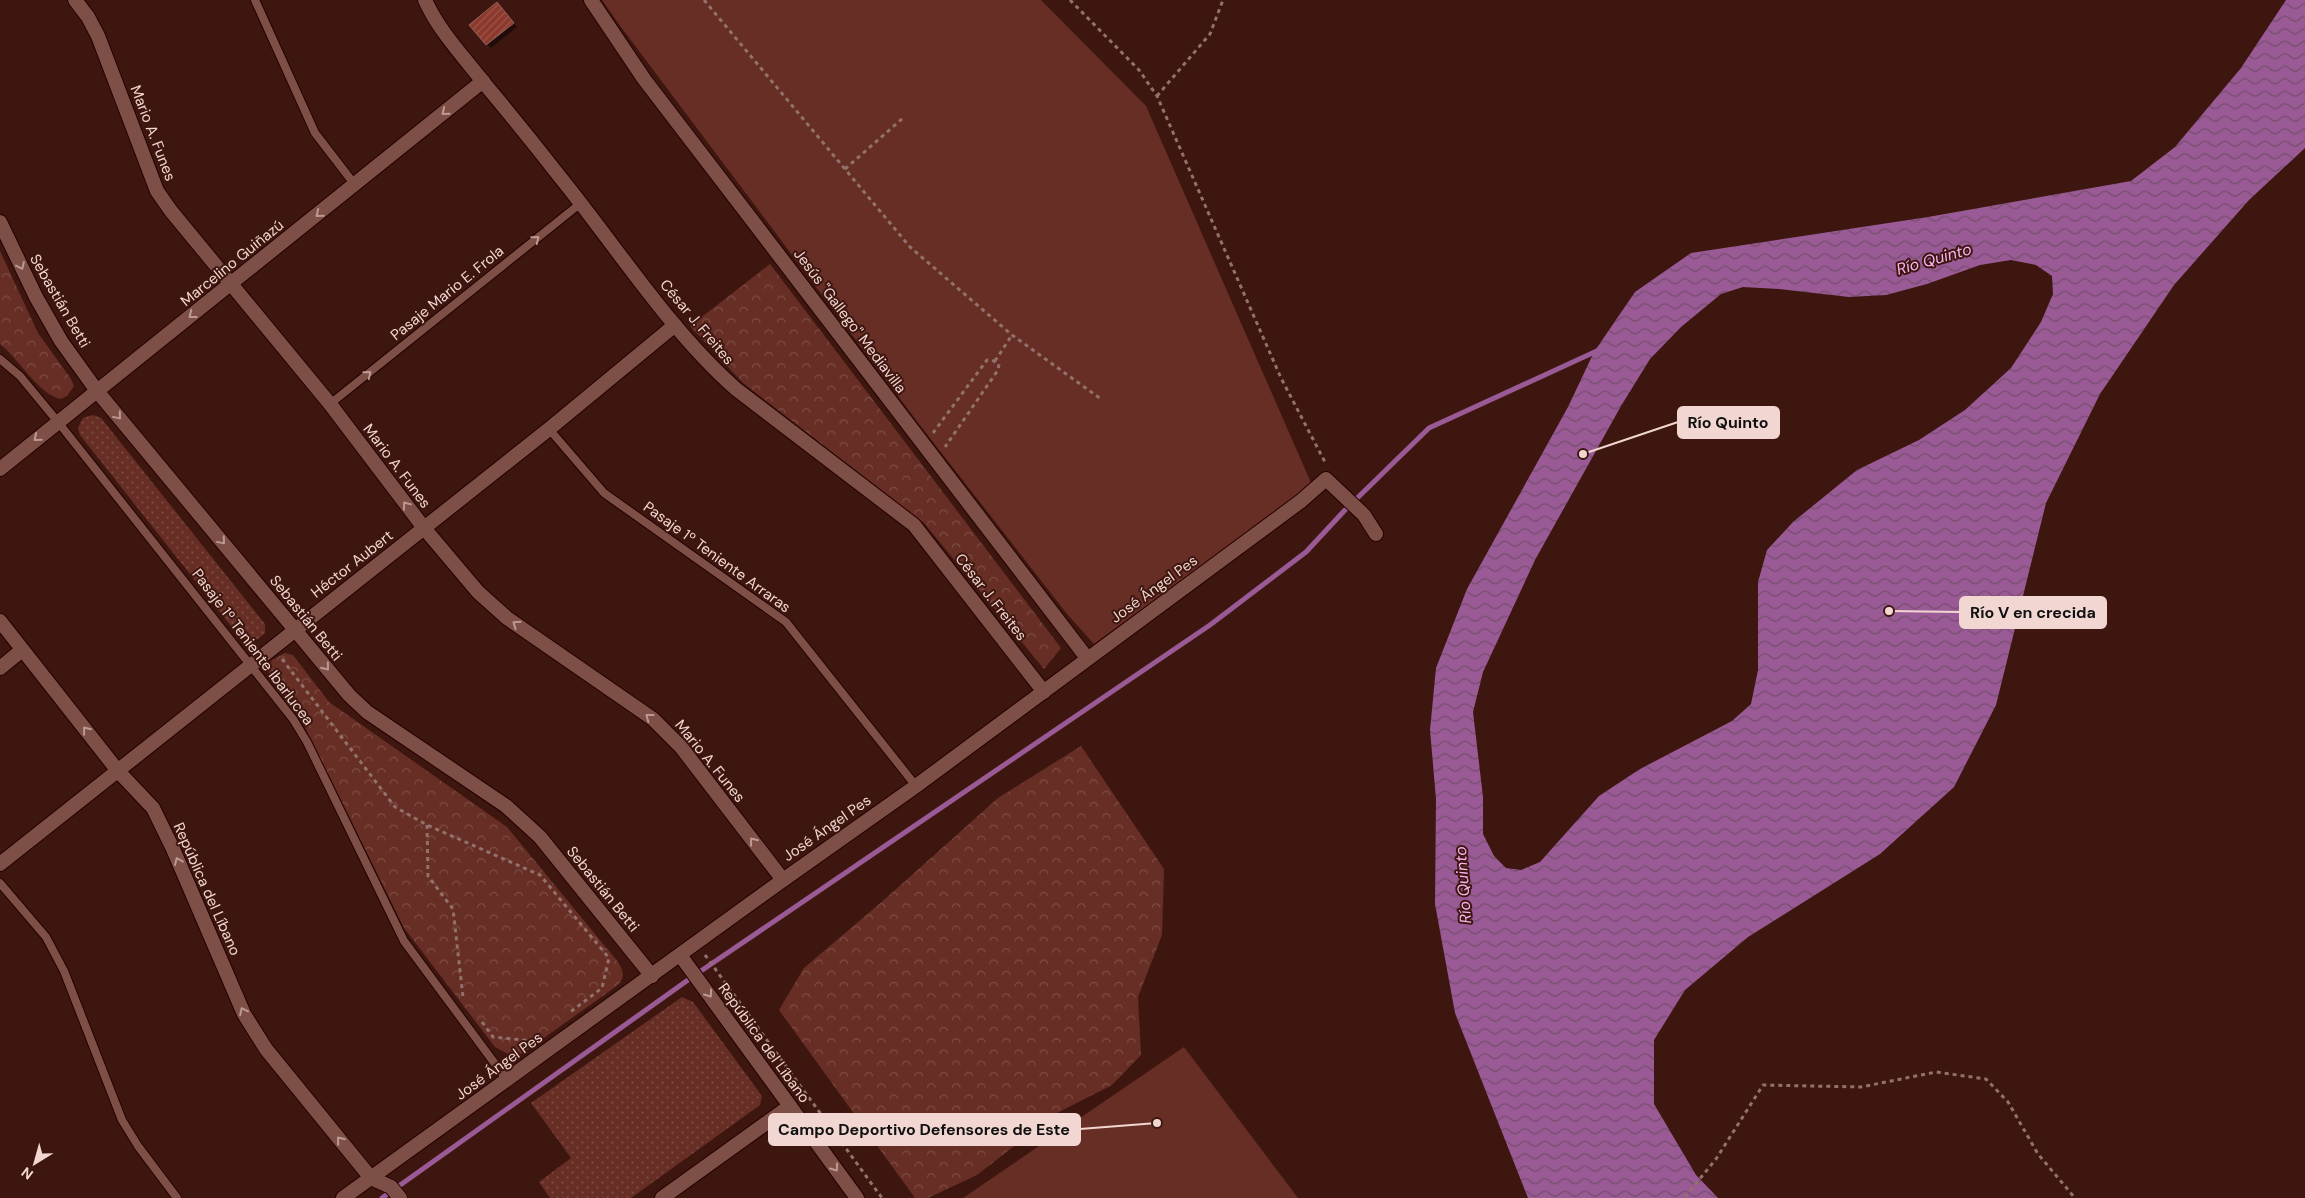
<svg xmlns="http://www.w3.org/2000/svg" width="2305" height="1198" font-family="'DM Sans',sans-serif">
<defs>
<pattern id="grass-dots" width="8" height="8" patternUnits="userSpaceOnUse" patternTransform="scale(1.25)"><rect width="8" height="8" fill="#672e25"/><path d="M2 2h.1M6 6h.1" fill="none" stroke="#7d4c44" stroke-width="1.8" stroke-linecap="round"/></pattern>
<pattern id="forest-crowns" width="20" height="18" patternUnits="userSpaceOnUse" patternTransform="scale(1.25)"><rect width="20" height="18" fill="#672e25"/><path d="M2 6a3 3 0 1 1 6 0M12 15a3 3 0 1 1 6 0" fill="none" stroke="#7d4c44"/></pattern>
<pattern id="water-waves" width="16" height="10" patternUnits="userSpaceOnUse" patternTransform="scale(1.25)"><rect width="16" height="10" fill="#9a5a95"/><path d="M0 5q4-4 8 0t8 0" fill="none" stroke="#764e6e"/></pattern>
<pattern id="building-hatch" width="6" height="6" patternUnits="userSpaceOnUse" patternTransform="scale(1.25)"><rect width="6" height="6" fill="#8c392d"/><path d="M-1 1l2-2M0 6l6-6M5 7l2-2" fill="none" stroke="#9d554a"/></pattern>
</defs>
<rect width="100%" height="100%" fill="#3e1610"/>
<g fill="url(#grass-dots)">
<path d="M 93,415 L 101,418 L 265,624 L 265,633 C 257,641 253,643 242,640 L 80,435 L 78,428 L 83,418 Z"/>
<path d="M 682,997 L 693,1002 L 762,1096 L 760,1105 L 631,1198 L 550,1198 L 539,1182 L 571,1158 L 531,1103 Z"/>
</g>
<g fill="url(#forest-crowns)">
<path d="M 0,251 L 38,333 L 71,379 L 74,386 L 67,396 L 61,399 C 39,395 19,359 0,344 Z"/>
<path d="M 770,264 L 1061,648 L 1044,669 L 924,523 L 743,383 L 690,326 Z"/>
<path d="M 285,653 L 293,655 L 329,702 L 507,827 L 618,962 C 623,971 626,976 618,985 L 523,1053 L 513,1057 L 495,1047 L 404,928 L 303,723 L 269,674 L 268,667 L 272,660 Z"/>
<path d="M 1081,746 L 1164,869 L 1162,935 L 1138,997 L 1141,1055 L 1112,1085 L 1055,1114 L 977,1175 L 928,1198 L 915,1198 L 779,1010 L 804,968 L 885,899 L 998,798 Z"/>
</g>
<g fill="#672e25">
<path d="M 602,0 L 1041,0 L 1146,106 L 1312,485 L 1094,644 L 1067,614 L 919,424 L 621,27 Z"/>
<path d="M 1184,1047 L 1298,1198 L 963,1198 Z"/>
</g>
<path fill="url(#water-waves)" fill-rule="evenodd" d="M 2286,0 L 2305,0 L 2305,148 L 2249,200 L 2174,285 L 2100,394 L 2046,503 L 1996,705 L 1954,787 L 1880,854 L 1748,937 L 1685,990 L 1654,1040 L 1654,1104 L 1696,1175 L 1718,1198 L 1528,1198 L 1455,1013 L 1435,904 L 1436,799 L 1430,730 L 1436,668 L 1467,589 L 1568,407 L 1594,352 L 1635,292 L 1691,253 L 1928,217 L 2131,181 L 2175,147 L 2241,68 ZM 2011,260 L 2036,265 L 2052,276 L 2053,294 L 2041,322 L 2011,368 L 1965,410 L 1919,440 L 1857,470 L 1793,522 L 1767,550 L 1758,582 L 1758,670 L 1751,704 L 1732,721 L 1640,769 L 1599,796 L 1540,862 L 1521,870 L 1506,868 L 1494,856 L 1483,834 L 1483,797 L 1473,712 L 1483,672 L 1535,560 L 1621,406 L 1650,359 L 1681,327 L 1721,294 L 1743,287 L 1779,289 L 1849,297 L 1886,295 L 1927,284 L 1980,265 Z"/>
<path fill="#0007" d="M 501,8 L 517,27 L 491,48 L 487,44 Z"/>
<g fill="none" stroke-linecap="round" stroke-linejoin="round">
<path stroke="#9a5a95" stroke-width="5" d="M 382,1198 L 695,975 L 1210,625 L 1306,552 L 1345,510 L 1429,428 L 1599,350"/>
</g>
<path fill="url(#building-hatch)" stroke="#916159" d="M 497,2 L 514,23 L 486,45 L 469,25 Z"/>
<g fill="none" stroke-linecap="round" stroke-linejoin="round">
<defs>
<g id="service">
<path d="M 255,0 L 315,133 L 355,185"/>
<path d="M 0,359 L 20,376 L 58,422 L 293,719 L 307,742 L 404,941 L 507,1080"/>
<path d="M 330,404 L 581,203"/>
<path d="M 549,429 L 604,493 L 786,622 L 916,786"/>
<path d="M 0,883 L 46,937 L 64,971 L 122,1120 L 138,1146 L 177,1198"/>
</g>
<g id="minor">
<path d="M 75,0 L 88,17 L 98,36 L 157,191 L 171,211 L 330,404 L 424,528 L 478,592 L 507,618 L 653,719 L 681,747 L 783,880"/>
<path d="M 425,0 C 439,31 463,56 484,83 C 510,114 535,145 560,177 C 616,246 670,331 736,389 L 914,525 L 1044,692"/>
<path d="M 591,0 L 644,79 L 1087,658"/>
<path d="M 0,222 L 36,297 L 61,341 L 97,391 L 349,695 L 367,712 L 506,806 L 540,837 L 652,976"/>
<path d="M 0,469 L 483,81"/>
<path d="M 0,621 L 118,771 L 153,808 L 173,849 L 244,1014 L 266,1049 L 371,1178 L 391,1187 L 400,1198"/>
<path d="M 0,668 L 22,650"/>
<path d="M 0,864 L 549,429 L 675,325"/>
<path d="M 680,955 L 857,1198"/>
<path d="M 343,1198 L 783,880 L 916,786 L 1301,501 L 1326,479 L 1364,515 L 1376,534"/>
<path d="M 662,1198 L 790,1106"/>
</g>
</defs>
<use href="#service" stroke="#230100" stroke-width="10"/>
<use href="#minor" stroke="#230100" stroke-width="16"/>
<g stroke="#93716c" stroke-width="3" stroke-dasharray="4 4" stroke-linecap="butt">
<path d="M 704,0 L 910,247 L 1012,335 L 1101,399"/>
<path d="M 1070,0 L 1139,70 L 1157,96 L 1281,378 L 1326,464"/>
<path d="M 1157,96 L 1210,34 L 1223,0"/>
<path d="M 845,169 L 903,118"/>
<path d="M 995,361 L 1012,335"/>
<path d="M 933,433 L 987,360 L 992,360 L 999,364 L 998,370 L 945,447"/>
<path d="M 282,659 L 395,807 L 427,825 L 540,875 L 609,958 L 602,988 L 569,1013"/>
<path d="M 427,825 L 428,876 L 453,909 L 463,997"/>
<path d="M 705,955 L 882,1198"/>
<path d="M 482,1022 L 493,1037 L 533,1041"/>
<path d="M 1685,1197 L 1716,1159 L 1763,1085 L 1861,1087 L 1936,1072 L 1986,1079 L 2008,1102 L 2038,1154 L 2075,1198"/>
</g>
<use href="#service" stroke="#7e4f47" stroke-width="8"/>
<use href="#minor" stroke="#7e4f47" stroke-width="14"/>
</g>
<defs><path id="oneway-chevron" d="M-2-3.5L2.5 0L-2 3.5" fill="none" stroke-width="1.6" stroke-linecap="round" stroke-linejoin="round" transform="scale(1.25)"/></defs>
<g stroke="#be9993">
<use href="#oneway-chevron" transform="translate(445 112) rotate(141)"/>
<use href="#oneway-chevron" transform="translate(319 214) rotate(141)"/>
<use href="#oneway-chevron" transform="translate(536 239) rotate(-39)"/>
<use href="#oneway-chevron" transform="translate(21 266) rotate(65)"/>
<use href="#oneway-chevron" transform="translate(192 315) rotate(142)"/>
<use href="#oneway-chevron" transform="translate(368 374) rotate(-39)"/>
<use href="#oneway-chevron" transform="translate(118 416) rotate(50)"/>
<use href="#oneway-chevron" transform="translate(37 438) rotate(141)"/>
<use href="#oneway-chevron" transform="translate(406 505) rotate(-127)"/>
<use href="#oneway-chevron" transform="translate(222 541) rotate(50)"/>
<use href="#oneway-chevron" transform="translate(516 624) rotate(-145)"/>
<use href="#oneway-chevron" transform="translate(326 667) rotate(51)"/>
<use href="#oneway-chevron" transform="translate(649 717) rotate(-143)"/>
<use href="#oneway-chevron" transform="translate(86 730) rotate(-128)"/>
<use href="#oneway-chevron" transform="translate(753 841) rotate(-128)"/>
<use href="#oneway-chevron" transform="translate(178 861) rotate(-113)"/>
<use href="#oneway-chevron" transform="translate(709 994) rotate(54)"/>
<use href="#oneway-chevron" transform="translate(243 1011) rotate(-116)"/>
<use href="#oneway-chevron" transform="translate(340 1140) rotate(-129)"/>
<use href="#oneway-chevron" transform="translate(835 1168) rotate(54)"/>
</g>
<g text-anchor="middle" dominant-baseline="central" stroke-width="4" stroke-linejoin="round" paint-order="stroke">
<g font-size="15" fill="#f2d6d1" stroke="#3e1610">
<text transform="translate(153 133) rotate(69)">Mario A. Funes</text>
<text transform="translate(232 263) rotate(-39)">Marcelino Guiñazú</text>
<text transform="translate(447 293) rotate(-39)">Pasaje Mario E. Frola</text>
<text transform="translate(60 301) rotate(60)">Sebastián Betti</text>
<text transform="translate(850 321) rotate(53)">Jesús "Gallego" Mediavilla</text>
<text transform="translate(697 322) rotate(50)">César J. Freites</text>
<text transform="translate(397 466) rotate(53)">Mario A. Funes</text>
<text transform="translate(717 557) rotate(36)">Pasaje 1º Teniente Arraras</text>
<text transform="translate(352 564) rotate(-38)">Héctor Aubert</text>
<text transform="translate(1154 589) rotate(-36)">José Ángel Pes</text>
<text transform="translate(991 597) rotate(52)">César J. Freites</text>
<text transform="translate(306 618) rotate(51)">Sebastián Betti</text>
<text transform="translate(253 647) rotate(53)">Pasaje 1º Teniente Ibarlucea</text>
<text transform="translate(710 761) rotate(51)">Mario A. Funes</text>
<text transform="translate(827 828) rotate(-35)">José Ángel Pes</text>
<text transform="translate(207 889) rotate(66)">República del Líbano</text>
<text transform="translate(603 889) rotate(51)">Sebastián Betti</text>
<text transform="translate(764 1043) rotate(54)">República del Líbano</text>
<text transform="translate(499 1066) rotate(-36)">José Ángel Pes</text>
</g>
<g font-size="16" font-style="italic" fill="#fab2f2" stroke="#3e1610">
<text transform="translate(1934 259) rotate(-16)">Río Quinto</text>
<text transform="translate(1463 885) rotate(-94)">Río Quinto</text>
</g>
</g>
<path fill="none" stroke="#f2d6d1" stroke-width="2" d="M1583 454L1678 422M1889 611L1960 612M1157 1123L1080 1129"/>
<g fill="#f2d6d1" stroke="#3e1610" stroke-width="2">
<circle cx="1583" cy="454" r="5"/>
<circle cx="1889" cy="611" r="5"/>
<circle cx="1157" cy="1123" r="5"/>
</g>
<g fill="#f2d6d1" stroke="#f2d6d1" stroke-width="2">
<rect x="1678" y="407" width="101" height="31" rx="5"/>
<rect x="1960" y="597" width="146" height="31" rx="5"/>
<rect x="769" y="1114" width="311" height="31" rx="5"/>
</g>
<g font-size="16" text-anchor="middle" font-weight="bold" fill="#111">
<text x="1728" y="428">Río Quinto</text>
<text x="2033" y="618">Río V en crecida</text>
<text x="924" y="1135">Campo Deportivo Defensores de Este</text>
</g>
<g transform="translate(35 1163) rotate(217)" stroke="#3e1610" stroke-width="4" paint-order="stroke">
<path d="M0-4L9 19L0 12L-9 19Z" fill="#f2d6d1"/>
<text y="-8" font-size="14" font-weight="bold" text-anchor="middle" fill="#f2d6d1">N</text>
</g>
</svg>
